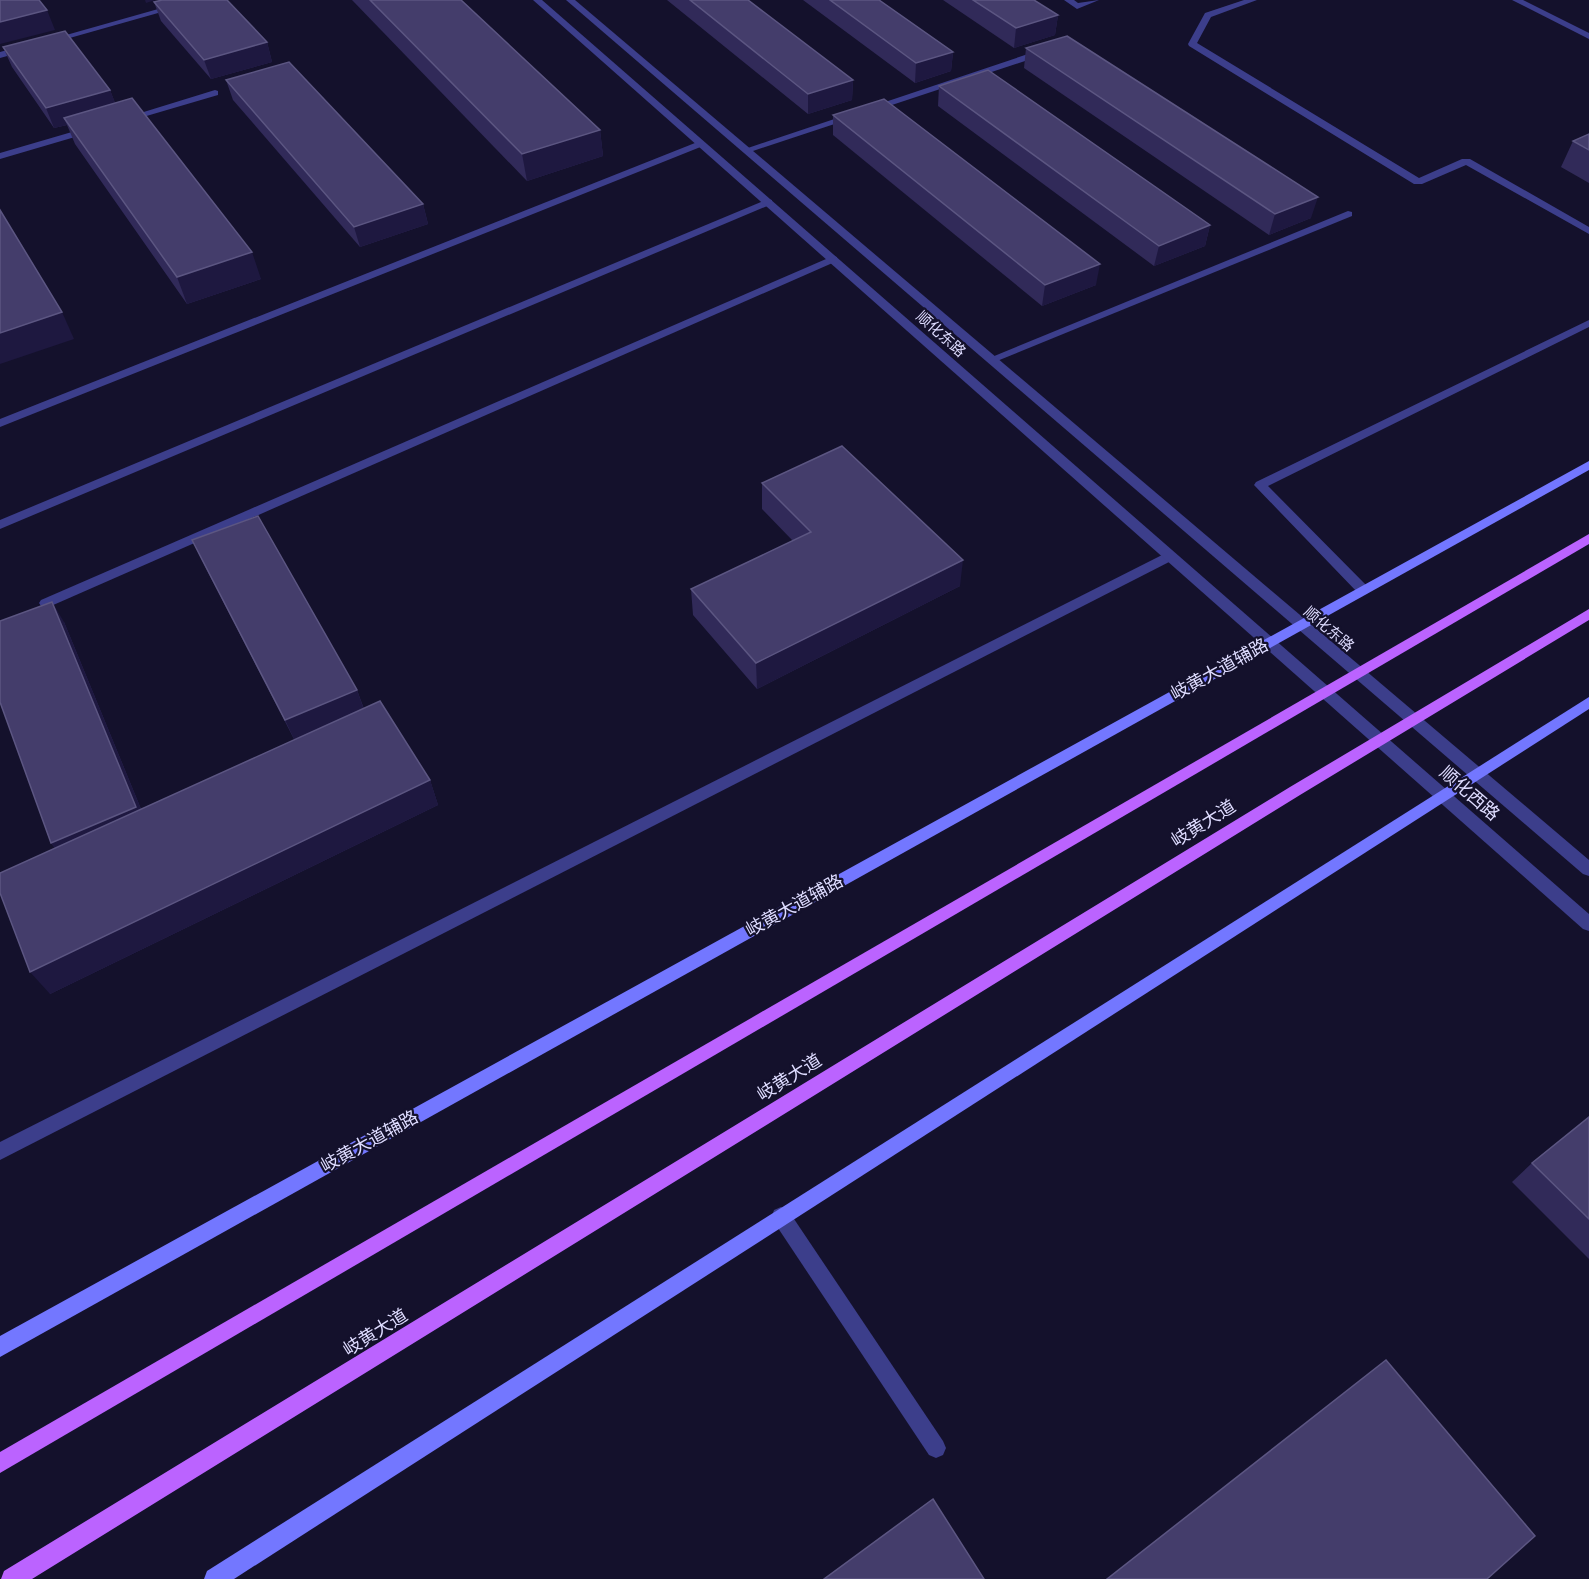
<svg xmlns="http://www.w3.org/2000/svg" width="1589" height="1579" font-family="'Work Sans','Noto Sans SC',sans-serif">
<rect width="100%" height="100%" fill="#14112c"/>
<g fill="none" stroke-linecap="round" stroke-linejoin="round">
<g fill="#3c3e8b" fill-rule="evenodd">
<path d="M 1064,0 L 1074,0 L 1078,3 L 1099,0 L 1077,9 Z"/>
<path d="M 1244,0 L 1257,0 L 1211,17 L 1197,43 L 1419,178 L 1462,159 L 1470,159 L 1589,227 L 1589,234 L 1466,165 L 1422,184 L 1414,184 L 1189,46 L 1188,44 L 1205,13 Z"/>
<path d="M 1512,0 L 1523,0 L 1589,33 L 1589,39 Z"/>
<path d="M 1043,49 L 1048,52 L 1046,54 L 750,152 L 742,150 Z"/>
<path d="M 768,199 L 772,200 L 772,204 L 0,529 L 0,520 Z"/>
<path d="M 1348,211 L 1352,212 L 1352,216 L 997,361 L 989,361 L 987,359 Z"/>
<path d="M 1589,320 L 1589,327 L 1268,486 L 1368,587 L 1370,590 L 1368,593 L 1358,593 L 1254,485 L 1256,482 Z"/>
<path d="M 1168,552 L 1173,554 L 1175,557 L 1173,560 L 0,1160 L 0,1142 Z"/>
</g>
<g fill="#3c3e8b" fill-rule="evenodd">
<path d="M 190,0 L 204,0 L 52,43 L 45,41 Z"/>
<path d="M 26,45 L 30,48 L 29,50 L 0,58 L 0,52 Z"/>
<path d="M 215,90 L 218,91 L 218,95 L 126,122 L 121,119 Z"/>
<path d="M 89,127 L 94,130 L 92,132 L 0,159 L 0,153 Z"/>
<path d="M 700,141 L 703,142 L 703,146 L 0,427 L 0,419 Z"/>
<path d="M 833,256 L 837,257 L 837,261 L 51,606 L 41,606 L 39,603 L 41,600 Z"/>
<path d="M 781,1207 L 788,1210 L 943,1441 L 946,1448 L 943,1455 L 936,1458 L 929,1455 L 774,1222 L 772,1216 L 774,1210 Z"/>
</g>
<g fill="#3c3e8b" fill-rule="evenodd">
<path d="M 533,0 L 542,0 L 1589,914 L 1589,931 L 1583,929 Z"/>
<path d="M 566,0 L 575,0 L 1589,860 L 1589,876 L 1583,874 Z"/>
</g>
<g fill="#7377ff" fill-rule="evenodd">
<path d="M 1589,461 L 1589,470 L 0,1357 L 0,1336 Z"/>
<path d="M 1589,697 L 1589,709 L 234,1579 L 204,1579 L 207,1571 Z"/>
</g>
<g fill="#bb63ff" fill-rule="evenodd">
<path d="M 1589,534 L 1589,544 L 0,1473 L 0,1452 Z"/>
<path d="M 1589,609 L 1589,620 L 1300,795 L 32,1579 L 1,1579 L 4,1571 L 1290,787 Z"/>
</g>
</g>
<g fill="#312a59">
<path d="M 352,0 L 461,0 L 600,130 L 603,156 L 527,181 Z"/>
<path d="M 667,0 L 748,0 L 853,80 L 852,100 L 808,114 Z"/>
<path d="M 803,0 L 879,0 L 953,52 L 951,71 L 915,83 Z"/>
<path d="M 943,0 L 1034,0 L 1058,15 L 1055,35 L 1014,48 Z"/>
<path d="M 154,2 L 267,42 L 272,62 L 211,79 L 161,21 Z"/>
<path d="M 3,47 L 110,90 L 115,103 L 261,279 L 187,304 L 75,144 L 67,125 L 54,128 L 12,67 Z"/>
<path d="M 1026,48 L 1311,218 L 1269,235 L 1024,68 Z"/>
<path d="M 226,80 L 423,204 L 428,224 L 360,247 L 233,100 Z"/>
<path d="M 939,86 L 1210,225 L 1205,246 L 1154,266 L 938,106 Z"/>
<path d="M 833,115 L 1096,285 L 1042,306 L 833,135 Z"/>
<path d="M 1589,134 L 1589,183 L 1561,167 L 1573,141 Z"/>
<path d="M 762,483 L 960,586 L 757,689 L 693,615 L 691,589 L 793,541 L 762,509 Z"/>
<path d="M 192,540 L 357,690 L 364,709 L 430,780 L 438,805 L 50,994 L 55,848 L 51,843 L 64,622 L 141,809 L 321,728 L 294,739 L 202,561 Z"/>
<path d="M 1589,1117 L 1589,1259 L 1512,1182 L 1532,1163 Z"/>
</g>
<g fill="#1e1840">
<path d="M 145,0 L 155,0 L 146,3 Z"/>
<path d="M 47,10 L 55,30 L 0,44 L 0,22 Z"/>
<path d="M 1058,15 L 1055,35 L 1014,48 L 1016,28 Z"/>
<path d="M 267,42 L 272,62 L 211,79 L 204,60 Z"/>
<path d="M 953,52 L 951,71 L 915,83 L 916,63 Z"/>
<path d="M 853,80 L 852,100 L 808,114 L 808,94 Z"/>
<path d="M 110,90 L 118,110 L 64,118 L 67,125 L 54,128 L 46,108 Z"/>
<path d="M 600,130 L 603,156 L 527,181 L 522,154 Z"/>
<path d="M 1318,197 L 1311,218 L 1269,235 L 1275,214 Z"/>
<path d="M 423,204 L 428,224 L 360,247 L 354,227 Z"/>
<path d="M 1210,225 L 1205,246 L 1154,266 L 1159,246 Z"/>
<path d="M 252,252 L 261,279 L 187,304 L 177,277 Z"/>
<path d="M 1100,264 L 1096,285 L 1042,306 L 1045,285 Z"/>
<path d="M 62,312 L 74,339 L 0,364 L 0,333 Z"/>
<path d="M 963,560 L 960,586 L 757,689 L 756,663 Z"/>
<path d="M 52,602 L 64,622 L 148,826 L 65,862 L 51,843 Z"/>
<path d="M 357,690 L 364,710 L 294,739 L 285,720 Z"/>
<path d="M 430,780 L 438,805 L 50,994 L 30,972 Z"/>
</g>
<g fill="#443d6b" stroke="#5c5682" stroke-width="1.5">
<path d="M 0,0 L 39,0 L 47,10 L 0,22 Z"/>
<path d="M 162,0 L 227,0 L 267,42 L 204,60 L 154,2 Z"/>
<path d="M 370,0 L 461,0 L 600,130 L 522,154 Z"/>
<path d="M 690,0 L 748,0 L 853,80 L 808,94 Z"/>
<path d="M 830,0 L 879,0 L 953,52 L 916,63 Z"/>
<path d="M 973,0 L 1034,0 L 1058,15 L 1016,28 Z"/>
<path d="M 65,31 L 110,90 L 46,108 L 3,47 Z"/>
<path d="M 1067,36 L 1318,197 L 1275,214 L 1026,48 Z"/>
<path d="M 289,62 L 423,204 L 354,227 L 226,80 Z"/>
<path d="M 988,70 L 1210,225 L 1159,246 L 939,86 Z"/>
<path d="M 132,98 L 252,252 L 177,277 L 64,118 Z"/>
<path d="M 884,99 L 1100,264 L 1045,285 L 833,115 Z"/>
<path d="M 1589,134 L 1589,150 L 1573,141 Z"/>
<path d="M 0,210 L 62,312 L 0,333 Z"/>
<path d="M 842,446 L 963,560 L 756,663 L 691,589 L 811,532 L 762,483 Z"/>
<path d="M 258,516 L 357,690 L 285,720 L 192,540 Z"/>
<path d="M 52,602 L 136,807 L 51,843 L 0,702 L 0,621 Z"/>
<path d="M 380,701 L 430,780 L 30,972 L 0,893 L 0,873 Z"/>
<path d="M 1589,1117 L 1589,1219 L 1532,1163 Z"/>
<path d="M 1386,1360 L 1535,1536 L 1487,1579 L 1107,1579 Z"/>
<path d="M 933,1499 L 984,1579 L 824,1579 Z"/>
</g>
<g text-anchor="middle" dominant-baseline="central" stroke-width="4.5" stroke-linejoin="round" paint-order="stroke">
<g font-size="15" fill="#dedcff" stroke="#14112c">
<text transform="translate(941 334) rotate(42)">顺化东路</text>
<text transform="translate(1329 629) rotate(40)">顺化东路</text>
</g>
<g font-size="18" fill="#dedcff" stroke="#14112c">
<text transform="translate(1219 669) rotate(-29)">岐黄大道辅路</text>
<text transform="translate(1470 793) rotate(41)">顺化西路</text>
<text transform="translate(1203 823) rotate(-32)">岐黄大道</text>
<text transform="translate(794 905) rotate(-29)">岐黄大道辅路</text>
<text transform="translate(789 1077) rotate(-32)">岐黄大道</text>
<text transform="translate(369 1141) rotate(-29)">岐黄大道辅路</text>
<text transform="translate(375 1332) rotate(-32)">岐黄大道</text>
</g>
</g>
</svg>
